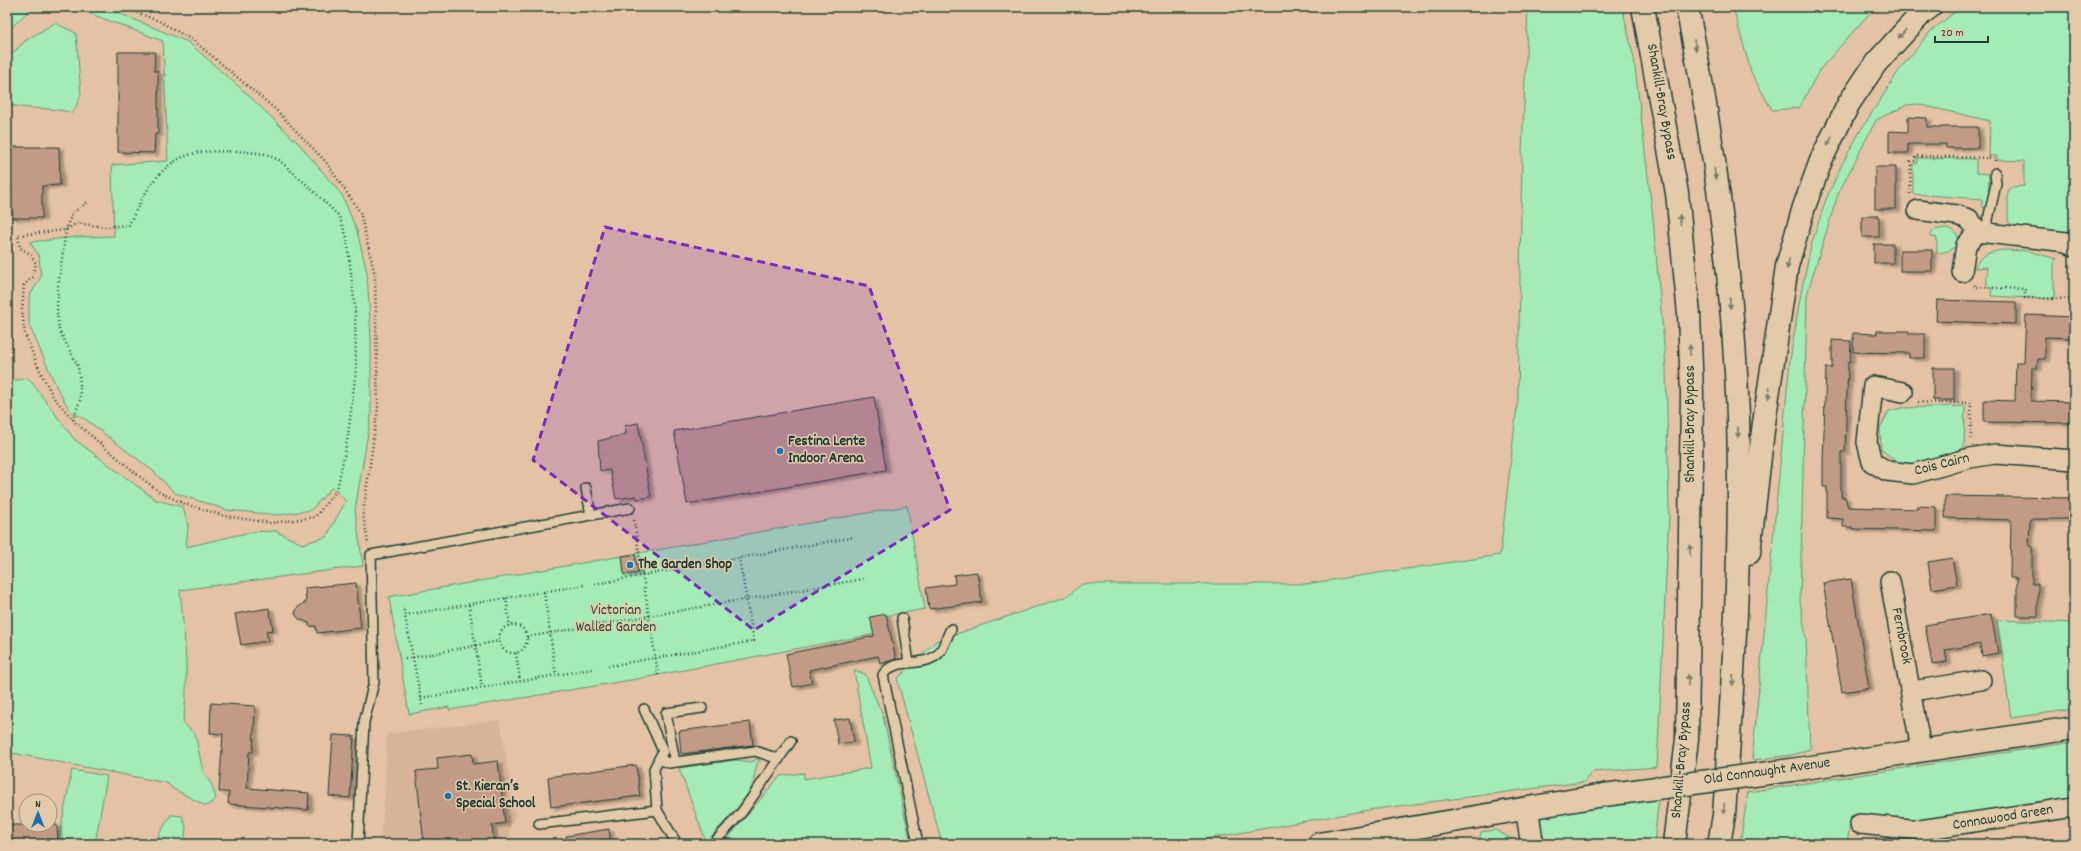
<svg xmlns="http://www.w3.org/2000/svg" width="2081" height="851" font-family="Dekko,sans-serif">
<defs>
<filter id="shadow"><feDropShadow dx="4.5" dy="2.5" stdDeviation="1" flood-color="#0004"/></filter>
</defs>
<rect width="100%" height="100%" fill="#e3c2a5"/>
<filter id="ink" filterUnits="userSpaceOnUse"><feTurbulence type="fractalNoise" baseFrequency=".025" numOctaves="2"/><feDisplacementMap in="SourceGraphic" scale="8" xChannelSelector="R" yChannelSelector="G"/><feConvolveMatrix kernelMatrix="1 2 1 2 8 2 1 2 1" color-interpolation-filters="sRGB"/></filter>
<g filter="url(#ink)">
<path fill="#d5b49a" d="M 500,720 L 515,816 L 509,829 L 512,844 L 380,844 L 386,777 L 387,734 Z"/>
<g fill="#a5ebb7" stroke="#629476">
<path d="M 7,7 L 32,7 L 7,32 Z"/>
<path d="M 82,7 L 104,7 L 188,42 L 247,94 L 299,144 L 342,195 L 357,231 L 367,273 L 371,338 L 371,415 L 355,510 L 363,566 L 180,590 C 184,635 190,678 183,723 L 195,734 L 203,772 L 212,785 L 216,799 L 206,806 L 172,788 L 167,783 L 7,752 L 7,381 L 29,379 L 74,439 L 156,500 L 183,507 L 188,526 L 186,547 L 251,532 L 275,531 L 302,544 L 326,537 L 346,501 L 332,487 L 311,510 L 279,515 L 227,510 L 175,493 L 153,471 L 84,418 L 71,412 L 58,390 L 29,325 L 29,297 L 41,277 L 39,256 L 30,242 L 77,237 L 114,236 L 112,165 L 168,161 L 163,41 L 86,12 Z"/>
<path d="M 1528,7 L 1622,7 L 1634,59 L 1653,219 L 1666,368 L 1669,512 L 1657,767 L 1592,772 L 1584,782 L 1368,810 L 1177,844 L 942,844 L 897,679 L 936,641 L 1068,596 L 1082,584 L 1305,584 L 1500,555 L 1518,398 L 1522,153 Z"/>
<path d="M 1733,7 L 1875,7 L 1820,69 L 1799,108 L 1772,110 L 1751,72 Z"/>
<path d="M 1961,7 L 2074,7 L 2074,244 L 2015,227 L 2008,221 L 2008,191 L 2013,187 L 2024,186 L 2024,161 L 1997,160 L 1997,156 L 1989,156 L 1990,121 L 1917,104 L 1907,105 L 1876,120 L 1838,194 L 1807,294 L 1800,601 L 1806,638 L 1810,749 L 1792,755 L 1752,760 L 1790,360 L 1801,293 L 1811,246 L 1825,202 L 1842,164 L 1862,128 L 1900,69 L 1930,32 Z"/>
<path d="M 55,23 L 76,33 L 81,95 L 73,113 C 51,106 29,111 7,104 L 7,59 L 26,40 Z"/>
<path d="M 1917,158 L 1976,159 L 1976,173 L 1989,174 L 1988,206 L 1986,209 L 1982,206 L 1982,199 L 1913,194 L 1913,164 L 1917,164 Z"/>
<path d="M 1945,228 C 1954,229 1956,231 1959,241 C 1953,251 1947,252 1937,253 L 1937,238 L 1929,236 L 1935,230 Z"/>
<path d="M 2006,250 L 2028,251 L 2057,259 L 2054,260 L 2054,299 L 1991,296 L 1992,287 L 1987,288 L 1987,267 L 1975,268 C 1981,253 1991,251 2006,250 Z"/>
<path d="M 1965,406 L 1964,448 L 1919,464 L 1900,465 L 1881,449 L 1880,428 L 1889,411 L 1902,408 Z"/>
<path d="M 907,506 L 925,609 L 873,618 L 875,634 L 631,680 L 449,710 L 449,707 L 409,714 L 389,597 Z"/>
<path d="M 1997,620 L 2074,623 L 2074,709 L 2011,718 Z"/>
<path d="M 854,671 L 865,674 L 883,716 L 911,844 L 723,844 L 780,776 L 804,773 L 804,779 L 871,768 Z"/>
<path d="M 2074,742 L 2074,806 L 1889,824 L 1879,816 L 1851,815 L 1847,844 L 1740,844 L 1748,792 Z"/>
<path d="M 761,757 L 757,764 L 750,794 L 706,842 L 679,768 L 736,760 L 751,762 Z"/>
<path d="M 72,770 L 107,776 L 95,844 L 59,838 Z"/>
<path d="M 1659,795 L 1654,844 L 1541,844 L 1537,811 Z"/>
<path d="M 171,815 L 182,816 L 186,827 L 184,844 L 157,844 L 160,833 Z"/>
<path d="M 1495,830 L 1512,839 L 1513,844 L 1479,844 L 1481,832 Z"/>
</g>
<g fill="#c19b87" stroke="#1f3d34" filter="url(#shadow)">
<path d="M 118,52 L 155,52 L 154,71 L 158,71 L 158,134 L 155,134 L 154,153 L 118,152 Z"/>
<path d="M 1908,117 L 1927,118 L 1927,127 L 1978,127 L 1978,148 L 1946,148 L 1946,144 L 1908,144 L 1908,153 L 1889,153 L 1889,131 L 1908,132 Z"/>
<path d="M 11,147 L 59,147 L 60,185 L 42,186 L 42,218 L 12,218 Z"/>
<rect x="1875" y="167" width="21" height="42"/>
<rect x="1862" y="216" width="17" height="21"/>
<rect x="1874" y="244" width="19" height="19"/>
<rect x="1900" y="250" width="32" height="21"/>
<path d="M 1937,300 L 2016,302 L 2016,324 L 1936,321 Z"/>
<path d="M 2026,315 L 2074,317 L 2074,338 L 2045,337 L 2045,359 L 2038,359 L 2037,368 L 2032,368 L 2031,401 L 2074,402 L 2074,423 L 1984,422 L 1984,400 L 2015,401 L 2016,362 L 2024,362 Z"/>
<path d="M 1877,331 L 1909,331 L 1909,334 L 1925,334 L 1925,358 L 1909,358 L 1909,353 L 1853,352 L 1853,333 L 1877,334 Z"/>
<path d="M 1832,340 L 1851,341 L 1850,362 L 1848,362 L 1845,452 L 1841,452 L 1841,497 L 1845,497 L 1848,507 L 1918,509 L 1918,506 L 1936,507 L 1936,531 L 1852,529 L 1852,527 L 1843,527 L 1843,519 L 1827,518 L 1827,487 L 1823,487 L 1823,462 L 1826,368 L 1832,368 Z"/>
<rect x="1933" y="368" width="21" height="32"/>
<path d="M 874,397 L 886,470 L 687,504 L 674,431 Z"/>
<path d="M 638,423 L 651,497 L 637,499 L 636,496 L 616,499 L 610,470 L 600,471 L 598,441 L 626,434 L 624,426 Z"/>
<path d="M 1945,496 L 2072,498 L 2072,519 L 2030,519 L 2029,546 L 2032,546 L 2032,584 L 2038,584 L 2038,616 L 2017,616 L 2017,578 L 2010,578 L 2011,520 L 1945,518 Z"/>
<path d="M 635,554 L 638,573 L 624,575 L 622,556 Z"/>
<path d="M 1952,558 L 1957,585 L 1932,589 L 1928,562 Z"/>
<path d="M 977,572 L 982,602 L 929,609 L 926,588 L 955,584 L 954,575 Z"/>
<path d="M 1851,579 L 1869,688 L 1842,692 L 1823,583 Z"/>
<path d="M 356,583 L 361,628 L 317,633 L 316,626 L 309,626 L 309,623 L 299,619 L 295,614 L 297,608 L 306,602 L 305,588 Z"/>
<path d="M 269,608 L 273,630 L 266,631 L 268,641 L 241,645 L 235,614 Z"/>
<path d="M 886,614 L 896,659 L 880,664 L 878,656 L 809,670 L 812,683 L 793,687 L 786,654 L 874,636 L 870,617 Z"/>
<path d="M 1991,614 L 1998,653 L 1982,656 L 1980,644 L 1945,650 L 1947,662 L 1932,664 L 1925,625 Z"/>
<path d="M 211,703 L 255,706 L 253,752 L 249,752 L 247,788 L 309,793 L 308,810 L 228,804 L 229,792 L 219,792 L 223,734 L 210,733 Z"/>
<path d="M 850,718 L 854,742 L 838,744 L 834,720 Z"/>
<path d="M 750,722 L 753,745 L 681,754 L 679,731 Z"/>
<path d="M 333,735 L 354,736 L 350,798 L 329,796 Z"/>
<path d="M 472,754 L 473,764 L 498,761 L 505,823 L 492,825 L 494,844 L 424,844 L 416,771 L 438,769 L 437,758 Z"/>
<path d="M 636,765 L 640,796 L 551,807 L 548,777 Z"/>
<path d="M 7,825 L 57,825 L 58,844 L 7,844 Z"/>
<path d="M 609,829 L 611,844 L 566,844 L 566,836 Z"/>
</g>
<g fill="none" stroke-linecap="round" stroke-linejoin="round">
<defs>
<g id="service">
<path d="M 1985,233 L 1996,184 L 1995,173"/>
<path d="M 591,515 L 630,508"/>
<path d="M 902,618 L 909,663"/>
<path d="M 644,709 L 663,751 L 654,769 L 657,810 L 677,844"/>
<path d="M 659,759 L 669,763 L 755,751 L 779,759"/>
<path d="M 675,762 L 666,713 L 702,708"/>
<path d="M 539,824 L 657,810"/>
<path d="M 358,844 L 364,722 L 374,682 L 371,555 L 591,515 L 586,488"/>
<path d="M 713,844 L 742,812 L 791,741"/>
<path d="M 918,844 L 883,675 C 894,656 926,669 940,652 C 944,646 947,636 951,629"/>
</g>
<g id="minor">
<path d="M 1918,210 L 1956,215 L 1969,219 L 1978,232 L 2067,242 L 2074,247"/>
<path d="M 1962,272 L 1966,245 L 1978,232"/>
<path d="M 1903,392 L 1873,386 L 1867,442 L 1872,462 L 1887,471 L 1913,474 L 1970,458 L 1995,454 L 2074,460"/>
<path d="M 1890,581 L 1921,749"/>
<path d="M 1912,691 L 1981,680"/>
<path d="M 1860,824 L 1920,830 L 2074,807"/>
</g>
<g id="tertiary">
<path d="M 1791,770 L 2074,728"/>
<path d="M 1319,844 L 1604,795"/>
</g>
<g id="motorway">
<path d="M 1643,7 L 1677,193 L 1689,314 L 1692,394 L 1687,739 L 1674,844"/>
<path d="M 1687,7 C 1714,141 1733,279 1738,416 C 1742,549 1733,682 1724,815 L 1719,844"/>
<path d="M 1749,553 L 1763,430 L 1787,266 L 1804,207 L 1822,158 L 1849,103 L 1876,63 L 1921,14 L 1930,7"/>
<path d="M 1527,809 L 1532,844"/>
</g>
</defs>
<use href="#service" stroke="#1f3d34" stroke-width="12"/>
<use href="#minor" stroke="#1f3d34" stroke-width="22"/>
<use href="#tertiary" stroke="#1f3d34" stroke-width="25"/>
<use href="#motorway" stroke="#1f3d34" stroke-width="25"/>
<g stroke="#1f3d34" stroke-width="2.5" stroke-dasharray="1 3" stroke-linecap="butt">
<path d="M 122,7 L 159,21 L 194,41 L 275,109 L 326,162 L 360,212 L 375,275 L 378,407 L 363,514 L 368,543"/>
<path d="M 236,151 L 266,154 L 279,160 L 307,185 L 339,216 L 347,238 L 355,309 L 356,369 L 348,436 L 337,490 L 315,517 L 271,523 L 225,516 L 185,504 L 161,493 L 144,480 L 76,423 L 54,398 L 39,369 L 25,334 L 22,310 L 24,285 L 33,277 L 36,263 L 29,253 L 20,248 L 18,235 L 66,230 L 77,223 L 105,227 L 129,225 C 143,195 160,160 196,153 C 208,150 223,152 236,151 Z"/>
<path d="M 1910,194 L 1911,161 L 1915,161 L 1915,156 L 1995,158 L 1995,161"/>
<path d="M 1974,285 L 1976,287 L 2025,289 L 2025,298 L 2074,299"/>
<path d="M 1918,402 L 1971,403 L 1971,439"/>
<path d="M 73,420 L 80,400 L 80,385 L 78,366 L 59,330 L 57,312 L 58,287 L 66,230 L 72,213 L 88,202"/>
<path d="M 634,520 L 658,675"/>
<path d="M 595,584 L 855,537"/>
<path d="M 544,592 L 556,675"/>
<path d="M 506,598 L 510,626"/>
<path d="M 469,605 L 482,687"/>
<path d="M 403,606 L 422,705"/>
<path d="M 405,615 L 584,585"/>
<circle cx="513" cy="639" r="14"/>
<path d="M 527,637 L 863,579"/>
<path d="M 516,653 L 520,681"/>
<path d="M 405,659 L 499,641"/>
<path d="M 608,666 L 754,641 L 739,558"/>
<path d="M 421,698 L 592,669"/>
</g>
<use href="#service" stroke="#e2caaa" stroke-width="9"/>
<use href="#minor" stroke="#e2caaa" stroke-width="19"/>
<use href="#tertiary" stroke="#e2caaa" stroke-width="22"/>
<use href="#motorway" stroke="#e2caaa" stroke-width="22"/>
<defs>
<path id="tertiary-bridge" d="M 1604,795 L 1791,770"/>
</defs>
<use href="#tertiary-bridge" stroke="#1f3d34" stroke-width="25" stroke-linecap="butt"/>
<use href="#tertiary-bridge" stroke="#e2caaa" stroke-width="22"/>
</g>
<defs><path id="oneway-solid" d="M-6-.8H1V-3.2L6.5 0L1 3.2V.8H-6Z"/></defs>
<g fill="#777c69">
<use href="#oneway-solid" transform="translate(1902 34) rotate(133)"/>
<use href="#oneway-solid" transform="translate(1695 45) rotate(79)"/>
<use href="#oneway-solid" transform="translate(1830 141) rotate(116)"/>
<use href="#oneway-solid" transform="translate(1715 174) rotate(83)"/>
<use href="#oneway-solid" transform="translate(1680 220) rotate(-96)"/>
<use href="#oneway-solid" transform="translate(1788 264) rotate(103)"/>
<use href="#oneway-solid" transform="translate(1730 303) rotate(86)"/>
<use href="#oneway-solid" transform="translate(1690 350) rotate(-92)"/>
<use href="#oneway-solid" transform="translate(1769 393) rotate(98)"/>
<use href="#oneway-solid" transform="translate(1738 432) rotate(90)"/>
<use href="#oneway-solid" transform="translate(1690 550) rotate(-89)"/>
<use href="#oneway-solid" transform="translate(1688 680) rotate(-89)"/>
<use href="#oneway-solid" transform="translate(1733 680) rotate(94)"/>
<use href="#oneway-solid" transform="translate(1724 809) rotate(94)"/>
</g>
</g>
<path fill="#7b2cbf" fill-opacity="0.2" stroke="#7b2cbf" stroke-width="3" stroke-dasharray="8 5" stroke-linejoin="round" d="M 605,227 L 869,286 L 950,510 L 754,630 L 533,460 Z"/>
<g fill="#1f6fb2" stroke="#e2caaa" stroke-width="1.5">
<circle cx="780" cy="451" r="4"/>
<circle cx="630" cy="565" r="4"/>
<circle cx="448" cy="796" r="4"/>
</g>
<g text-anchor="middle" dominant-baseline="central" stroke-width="3" stroke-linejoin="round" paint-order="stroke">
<g font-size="15" fill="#1f3d34" stroke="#e2caaa">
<text transform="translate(1661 102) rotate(80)">Shankill-Bray Bypass</text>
<text transform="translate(1691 424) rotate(-90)">Shankill-Bray Bypass</text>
<text transform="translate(1942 465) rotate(-14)">Cois Cairn</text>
<text transform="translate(1901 636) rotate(79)">Fernbrook</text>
<text transform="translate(1682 760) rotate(-85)">Shankill-Bray Bypass</text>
<text transform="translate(1767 772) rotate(-8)">Old Connaught Avenue</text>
<text transform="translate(2003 818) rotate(-9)">Connawood Green</text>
</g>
<g font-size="15" font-weight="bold" fill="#1f3d34" stroke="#e2caaa" text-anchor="start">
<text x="788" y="442">Festina Lente<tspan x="788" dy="17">Indoor Arena</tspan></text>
<text x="638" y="565">The Garden Shop</text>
<text x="456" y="787">St. Kieran’s<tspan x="456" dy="17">Special School</tspan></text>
</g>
<g font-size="15" fill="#26463b" stroke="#e2caaa">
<text x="616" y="611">Victorian<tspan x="616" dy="17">Walled Garden</tspan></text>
</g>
</g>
<rect width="2081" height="851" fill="none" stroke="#e2caaa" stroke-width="24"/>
<rect x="12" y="12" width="2057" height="827" fill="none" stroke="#1f3d34" stroke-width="1.5" filter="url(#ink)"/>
<g transform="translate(38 813)"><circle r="19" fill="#e2caaa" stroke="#94927b"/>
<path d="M0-3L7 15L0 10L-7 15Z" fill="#1f6fb2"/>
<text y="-6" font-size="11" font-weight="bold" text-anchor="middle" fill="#1f3d34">N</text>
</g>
<path d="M1935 36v6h53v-6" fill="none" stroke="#1f3d34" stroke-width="2"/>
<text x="1941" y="36" font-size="12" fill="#1f3d34" stroke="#e2caaa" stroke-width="3" paint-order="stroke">20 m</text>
</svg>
